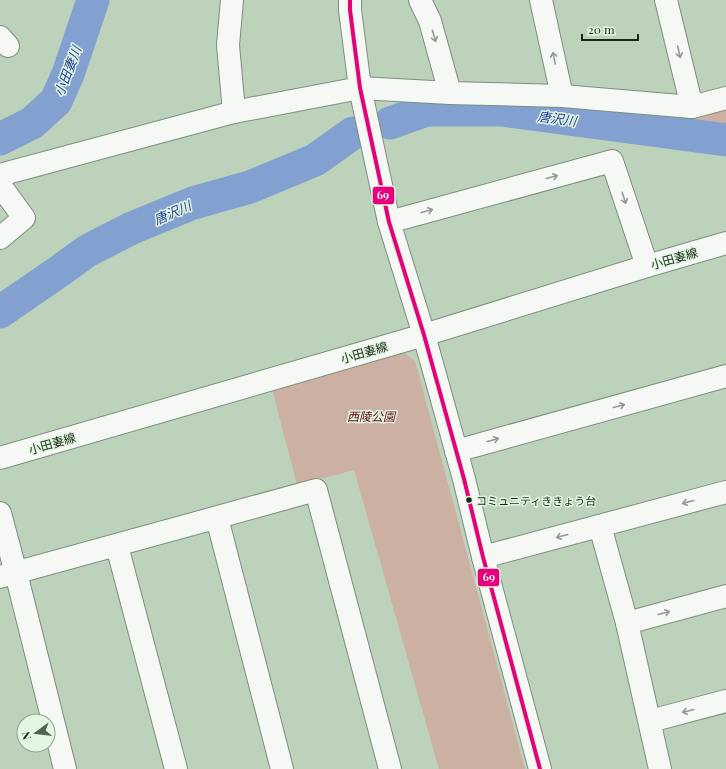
<svg xmlns="http://www.w3.org/2000/svg" width="726" height="769" font-family="'Playfair Display','Noto Sans JP',serif">
<rect width="100%" height="100%" fill="#bcd2bb"/>
<g fill="#ccb0a3">
<path d="M 726,106 L 726,135 L 692,131 L 690,116 Z"/>
<path d="M 399,349 L 415,361 L 525,769 L 439,769 L 354,470 L 297,485 L 271,385 Z"/>
</g>
<g fill="none" stroke-linecap="round" stroke-linejoin="round">
<g stroke="#82a1d0" stroke-width="33">
<path d="M 390,123 L 427,110 L 502,110 L 726,140"/>
<path d="M 0,139 L 32,123 L 56,101 L 68,74 L 93,0"/>
<path d="M 0,312 L 61,270 L 87,251 L 132,228 L 193,203 L 250,187 L 315,160 L 353,133"/>
</g>
<defs>
<g id="minor">
<path d="M 232,0 L 228,45 L 234,112"/>
<path d="M 350,0 L 350,10 L 360,88 L 389,222 L 424,335 L 464,479 L 483,557 L 540,769"/>
<path d="M 420,0 L 430,21 L 450,93"/>
<path d="M 541,0 L 562,96"/>
<path d="M 666,0 L 692,107"/>
<path d="M 0,37 L 8,46"/>
<path d="M 0,175 L 234,112 L 360,88 L 450,93 L 562,96 L 692,107 L 726,98"/>
<path d="M 0,185 L 24,218 L 0,238"/>
<path d="M 389,222 L 612,161 L 647,266"/>
<path d="M 456,451 L 726,376"/>
<path d="M 0,458 L 424,335 L 647,266 L 726,243"/>
<path d="M 0,513 L 16,573 L 65,769"/>
<path d="M 217,518 L 282,769"/>
<path d="M 600,526 L 627,623 L 660,769"/>
<path d="M 117,546 L 176,769"/>
<path d="M 483,557 L 726,492"/>
<path d="M 0,577 L 316,490 L 390,769"/>
<path d="M 627,623 L 726,596"/>
<path d="M 650,721 L 726,701"/>
</g>
</defs>
<use href="#minor" stroke="#7e8e7d" stroke-width="24"/>
<use href="#minor" stroke="#f5f8f5" stroke-width="22"/>
<defs>
<path id="bus-1" d="M 350,0 L 350,10 L 360,88 L 389,222 L 424,335 L 464,479 L 483,557 L 540,769"/>
</defs>
<use href="#bus-1" stroke="#e2f6e1" stroke-width="7"/>
<use href="#bus-1" stroke="#e5007d" stroke-width="4"/>
</g>
<defs><path id="oneway-shaft" d="M-6 0H5M1.5-3L5.5 0L1.5 3" fill="none" stroke-width="1.6" stroke-linecap="round" stroke-linejoin="round"/></defs>
<g stroke="#919a91">
<use href="#oneway-shaft" transform="translate(434 36) rotate(74)"/>
<use href="#oneway-shaft" transform="translate(679 52) rotate(77)"/>
<use href="#oneway-shaft" transform="translate(554 58) rotate(-102)"/>
<use href="#oneway-shaft" transform="translate(552 177) rotate(-15)"/>
<use href="#oneway-shaft" transform="translate(624 198) rotate(72)"/>
<use href="#oneway-shaft" transform="translate(427 211) rotate(-15)"/>
<use href="#oneway-shaft" transform="translate(619 406) rotate(-15)"/>
<use href="#oneway-shaft" transform="translate(493 440) rotate(-15)"/>
<use href="#oneway-shaft" transform="translate(688 502) rotate(165)"/>
<use href="#oneway-shaft" transform="translate(562 536) rotate(165)"/>
<use href="#oneway-shaft" transform="translate(664 613) rotate(-15)"/>
<use href="#oneway-shaft" transform="translate(688 711) rotate(166)"/>
</g>
<circle fill="#172617" stroke="#e2f6e1" stroke-width="1.5" cx="469" cy="500" r="3.5"/>
<g text-anchor="middle" dominant-baseline="central" stroke-width="3" stroke-linejoin="round" paint-order="stroke">
<g font-size="11" fill="#172617" stroke="#e2f6e1" text-anchor="start">
<text x="476" y="500">コミュニティききょう台</text>
</g>
<g font-size="12" fill="#172617" stroke="#e2f6e1">
<text transform="translate(674 258) rotate(-16)">小田妻線</text>
<text transform="translate(364 352) rotate(-16)">小田妻線</text>
<text transform="translate(52 443) rotate(-16)">小田妻線</text>
</g>
<g font-size="12" font-style="italic" fill="#62070f" stroke="#e2f6e1">
<text x="371" y="416">西陵公園</text>
</g>
<g font-size="13" font-style="italic" fill="#1c3e97" stroke="#e2f6e1">
<text transform="translate(67 71) rotate(-69)">小田妻川</text>
<text transform="translate(557 118) rotate(8)">唐沢川</text>
<text transform="translate(172 212) rotate(-24)">唐沢川</text>
</g>
</g>
<g stroke="#e2f6e1" stroke-width="1.5">
<rect x="372" y="186" width="23" height="19" rx="4" fill="#e5007d"/>
<rect x="477" y="568" width="23" height="19" rx="4" fill="#e5007d"/>
</g>
<g font-size="11" text-anchor="middle" font-weight="bold" fill="#fff">
<text x="383" y="199">69</text>
<text x="489" y="581">69</text>
</g>
<g transform="translate(36 733) rotate(255)"><circle r="19" fill="#e2f6e1" stroke="#91a390"/>
<path d="M0-3L7 15L0 10L-7 15Z" fill="#516250"/>
<text y="-6" font-size="11" font-weight="bold" text-anchor="middle" fill="#172617">N</text>
</g>
<path d="M582 34v6h56v-6" fill="none" stroke="#172617" stroke-width="2"/>
<text x="588" y="34" font-size="12" fill="#172617" stroke="#e2f6e1" stroke-width="3" paint-order="stroke">20 m</text>
</svg>
